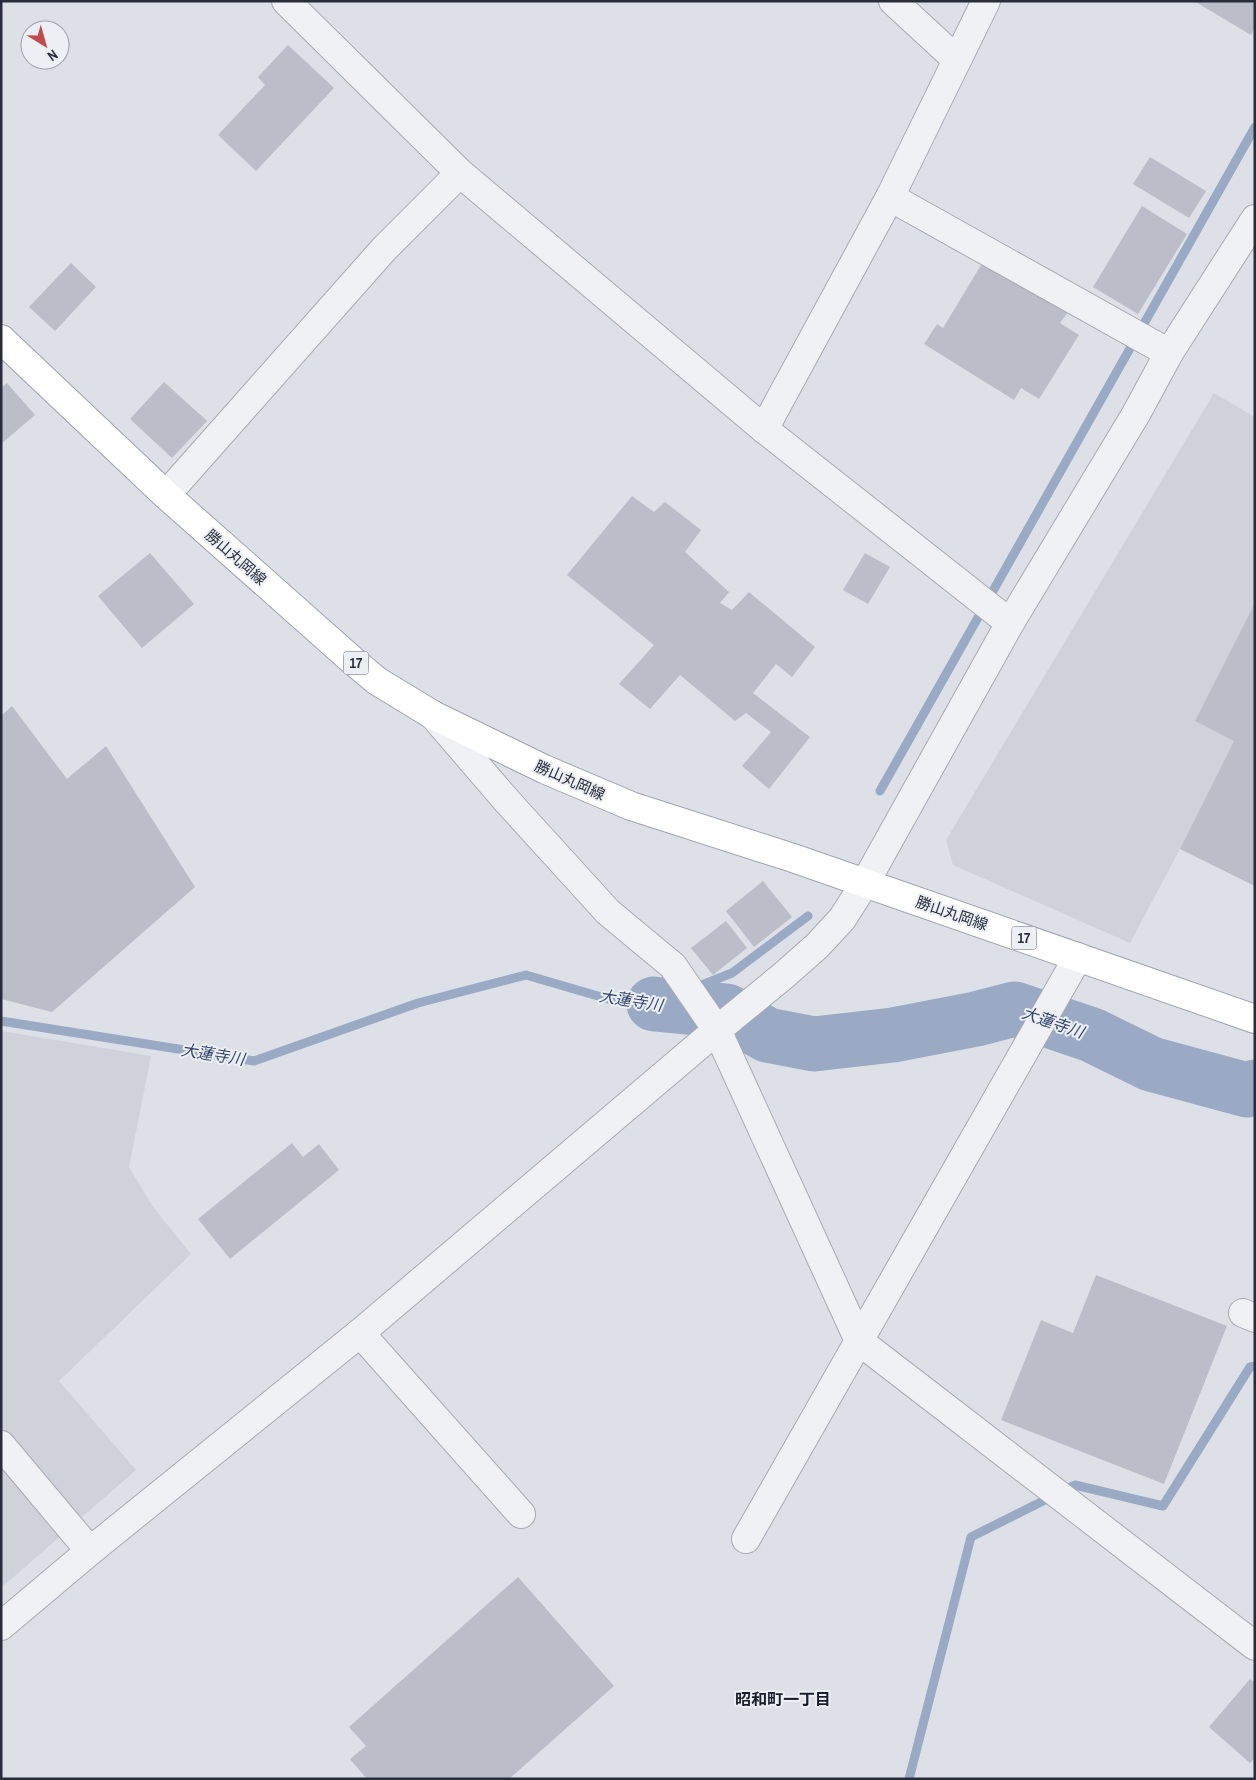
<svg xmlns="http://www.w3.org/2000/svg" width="1256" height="1780" font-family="'Archivo Narrow','Noto Sans JP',sans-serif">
<rect width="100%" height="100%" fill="#dde0e6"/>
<g fill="#d0d2db">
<path d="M 1214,393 L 1255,417 L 1255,886 L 1180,849 L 1130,943 L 953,865 L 946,840 Z"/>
<path d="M 1,1031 L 151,1056 L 129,1167 L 153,1207 L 191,1254 L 59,1381 L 136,1470 L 1,1588 Z"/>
</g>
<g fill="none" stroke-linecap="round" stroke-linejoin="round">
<g stroke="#9aa9c4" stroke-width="9">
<path d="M 880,791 L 1255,127"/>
<path d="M 1,1021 L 254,1061 L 418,1003 L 526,975 L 615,1001 L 654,1004 L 732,973 L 808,916"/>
<path d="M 909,1779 L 971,1537 L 1075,1485 L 1163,1506 L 1250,1367 L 1255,1366"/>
</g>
<path stroke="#9aa9c4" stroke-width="55" d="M 654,1004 L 727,1011 L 767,1035 L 814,1044 L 893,1035 L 976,1019 L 1015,1009 L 1092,1035 L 1151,1064 L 1247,1090 L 1255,1087"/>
</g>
<g fill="#bbbec8">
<path d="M 1194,1 L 1255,1 L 1255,28 L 1251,35 Z"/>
<path d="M 288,45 L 334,88 L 256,171 L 218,135 L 265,85 L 258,77 Z"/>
<path d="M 1150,157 L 1206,191 L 1189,218 L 1133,184 Z"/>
<path d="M 1142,206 L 1187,234 L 1138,314 L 1093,287 Z"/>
<path d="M 984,260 L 1068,312 L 1060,323 L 1079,335 L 1039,399 L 1021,388 L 1014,400 L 924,344 L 937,324 L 943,328 Z"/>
<path d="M 71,263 L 96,287 L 55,331 L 29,307 Z"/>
<path d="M 164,382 L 207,421 L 172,458 L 130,419 Z"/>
<path d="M 7,383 L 35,415 L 1,444 L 1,388 Z"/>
<path d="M 632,496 L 654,512 L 665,502 L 701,530 L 685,552 L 729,592 L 720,603 L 732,610 L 749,592 L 815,647 L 792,677 L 776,664 L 753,693 L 810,737 L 769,789 L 742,766 L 771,732 L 746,713 L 735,721 L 680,675 L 650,709 L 619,684 L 654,645 L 567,575 Z"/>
<path d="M 150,553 L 194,604 L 142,648 L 98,596 Z"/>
<path d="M 865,553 L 890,567 L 868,604 L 843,590 Z"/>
<path d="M 1255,603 L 1255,886 L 1180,849 L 1234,741 L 1195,721 Z"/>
<path d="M 12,706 L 67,779 L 106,746 L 195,887 L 52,1012 L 1,999 L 1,716 Z"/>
<path d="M 763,881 L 792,917 L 754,947 L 726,911 Z"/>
<path d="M 726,921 L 747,948 L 713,975 L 691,948 Z"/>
<path d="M 292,1143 L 303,1157 L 319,1144 L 339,1170 L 230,1259 L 198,1219 Z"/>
<path d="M 1096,1275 L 1227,1326 L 1164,1484 L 1001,1420 L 1041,1320 L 1073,1333 Z"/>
<path d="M 518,1577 L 614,1686 L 509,1779 L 367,1779 L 350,1759 L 366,1746 L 349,1727 Z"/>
<path d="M 1250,1679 L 1255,1683 L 1255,1758 L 1250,1763 L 1209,1727 Z"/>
</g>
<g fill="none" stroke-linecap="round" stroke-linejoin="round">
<defs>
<g id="minor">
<path d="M 286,1 L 460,173 L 764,429 L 1010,623"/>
<path d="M 893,1 L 957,60"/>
<path d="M 890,197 L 1169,353"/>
<path d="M 764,429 L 890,197 L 986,1"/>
<path d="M 166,495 L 384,249 L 460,173"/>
<path d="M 433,715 L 507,801 L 608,912 L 673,966 L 717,1030 L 859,1341 L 1255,1646"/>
<path d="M 1243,1313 L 1255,1318"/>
<path d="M 360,1333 L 521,1514"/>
<path d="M 1,1445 L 90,1551"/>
<path d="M 746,1539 L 1078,957"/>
<path d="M 1,1626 L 90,1551 L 360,1333 L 717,1030 L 783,976 L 817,946 L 842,919 L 865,883 L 1010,623 L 1136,414 L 1169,353 L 1255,219"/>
</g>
<path id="major" d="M 1,339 L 166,495 L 352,660 L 377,681 L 433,715 L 544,769 L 631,806 L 793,858 L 1255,1019"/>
</defs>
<use href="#minor" stroke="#a7aab3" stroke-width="30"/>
<use href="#major" stroke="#9ea3b1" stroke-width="30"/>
<use href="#minor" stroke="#f0f1f5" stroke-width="28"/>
<use href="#major" stroke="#fff" stroke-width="28"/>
</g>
<g text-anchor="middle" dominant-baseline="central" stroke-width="4" stroke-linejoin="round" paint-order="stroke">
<g fill="#eceff4" stroke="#636672" stroke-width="1">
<rect x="343.5" y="651.5" width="25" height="23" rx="4"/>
<rect x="1011.5" y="926.5" width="25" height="23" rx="4"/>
</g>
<g font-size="14" font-weight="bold" fill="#282c3b">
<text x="356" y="663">17</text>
<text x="1024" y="938">17</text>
</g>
<g font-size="15" fill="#282c3b" stroke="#eceff4">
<text transform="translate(236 557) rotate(41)">勝山丸岡線</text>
<text transform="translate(570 780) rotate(24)">勝山丸岡線</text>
<text transform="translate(952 913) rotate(19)">勝山丸岡線</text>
</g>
<g font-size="16" font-style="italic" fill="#35476c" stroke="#eceff4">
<text transform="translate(631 1000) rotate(9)">大蓮寺川</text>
<text transform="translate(1053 1022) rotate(19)">大蓮寺川</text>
<text transform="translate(213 1054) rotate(9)">大蓮寺川</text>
</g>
<g font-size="16" font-weight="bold" fill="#1a1e2c" stroke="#eceff4">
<text x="783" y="1699">昭和町一丁目</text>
</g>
</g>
<rect width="1256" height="1780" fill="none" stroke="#282c3b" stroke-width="5"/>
<g transform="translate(45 45) rotate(143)"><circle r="24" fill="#eceff4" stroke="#9ea1aa"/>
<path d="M0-4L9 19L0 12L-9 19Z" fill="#c34a4c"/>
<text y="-8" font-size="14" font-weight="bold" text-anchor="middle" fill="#282c3b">N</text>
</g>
</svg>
